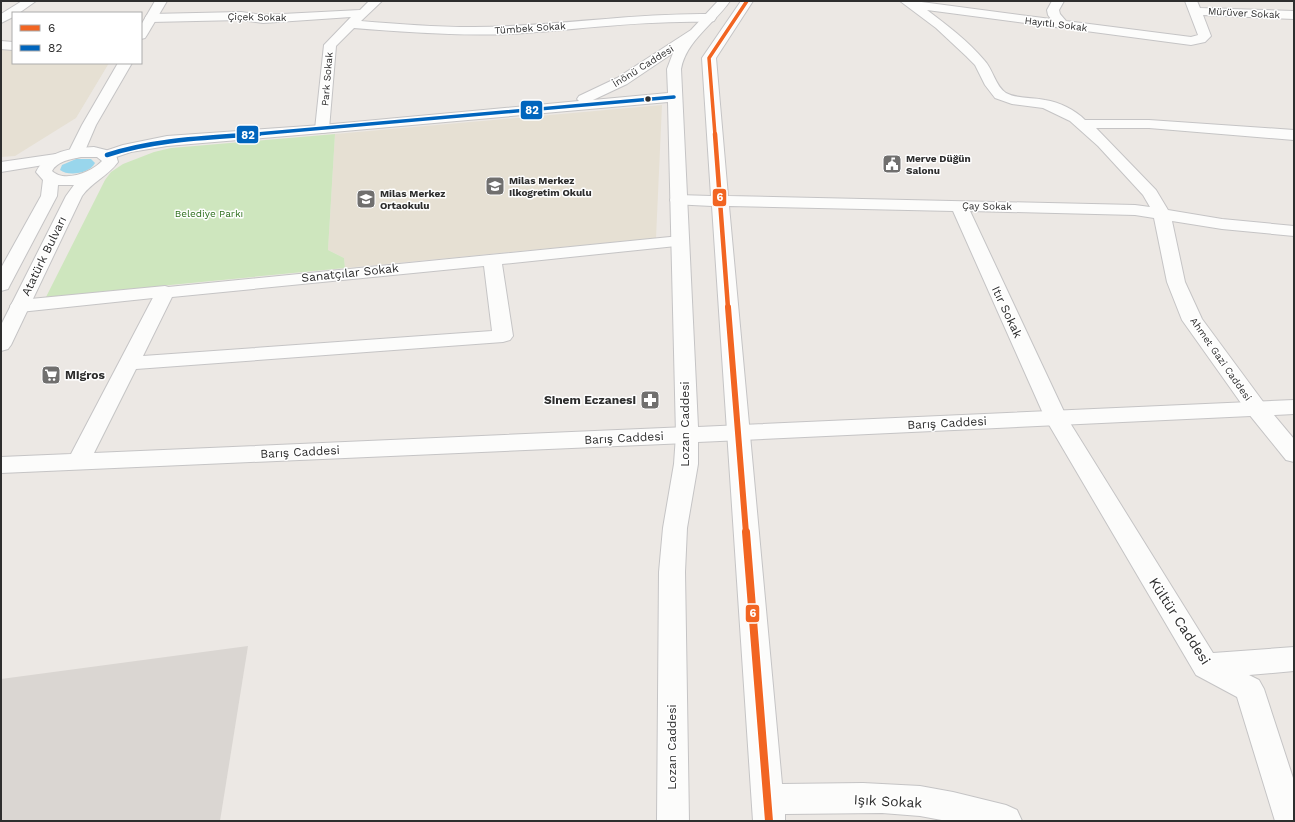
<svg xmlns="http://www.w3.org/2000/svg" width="1295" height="822" font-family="'Work Sans',sans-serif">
<rect width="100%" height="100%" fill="#ece8e4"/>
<g fill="#e6e0d3">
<path d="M 1,47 L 13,48 L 13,63 L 109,63 L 76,118 L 15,156 L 1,157 Z"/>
<path d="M 662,105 L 656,238 L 345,268 L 344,258 L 328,250 L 335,134 Z"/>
</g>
<path fill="#cee6be" d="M 335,134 L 328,250 L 344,258 L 345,268 L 46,297 L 105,180 L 111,172 L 123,164 L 154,152 L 171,148 Z"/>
<path fill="#dad6d2" d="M 248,646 L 220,821 L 1,821 L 1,679 Z"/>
<path fill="#99d6ec" d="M 76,159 L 91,159 L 95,163 C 90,173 69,177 60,170 L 62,165 Z"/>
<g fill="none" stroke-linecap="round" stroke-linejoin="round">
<defs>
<path id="pedestrian" d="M 165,286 L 172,288 L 174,292 L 172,296 L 20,312 L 13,310 L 10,306 L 13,302 L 20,300 Z"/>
<g id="minor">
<path d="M 22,1 L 36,1 L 19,13 L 13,13 L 13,17 L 1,23 L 1,14 Z"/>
<path d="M 369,1 L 382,1 L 361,21 C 411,25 460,29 510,26 C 577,23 643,13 710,14 L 714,15 L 716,18 L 714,21 L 710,22 C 643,20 576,30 509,34 C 457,36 406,32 354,28 L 336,46 L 329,129 L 327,132 L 322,133 L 317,132 L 315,129 L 324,45 L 351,17 L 263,23 L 241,20 L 151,22 L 147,21 L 145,18 L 147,15 L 151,14 L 241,12 L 263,15 L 360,10 Z"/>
<path d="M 741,1 L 753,1 L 716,58 L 728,196 L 1135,205 L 1150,207 L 1143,195 L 1098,146 L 1070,121 L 1043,108 L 1012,104 L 995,98 L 985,85 L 975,65 L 966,56 L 936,28 L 900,1 L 914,1 L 1051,19 L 1048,15 L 1047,10 L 1052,1 L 1064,1 L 1059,10 L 1060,14 L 1066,21 L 1191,37 L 1198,35 L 1185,1 L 1197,1 L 1200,8 L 1294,11 L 1294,19 L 1203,15 L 1211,36 L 1205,42 L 1191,45 L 927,10 C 947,25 968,41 984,60 C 993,69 995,86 1006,93 C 1017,99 1032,97 1045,100 C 1059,102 1075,110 1085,120 L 1149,120 L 1294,130 L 1294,140 L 1149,128 L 1096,128 L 1156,190 L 1168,210 L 1222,219 L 1294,226 L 1294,236 L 1222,229 L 1172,221 L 1185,282 L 1202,319 L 1264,403 L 1294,439 L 1294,462 L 1286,460 L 1248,413 L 1182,320 L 1167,282 L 1154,218 L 1135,215 L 970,211 L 1067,418 L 1213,653 L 1294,647 L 1294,671 L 1249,675 L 1259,680 L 1264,689 L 1294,781 L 1294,821 L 1275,821 L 1237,697 L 1196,675 L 1045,418 L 953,211 L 729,206 L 782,784 L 863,783 L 920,786 L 953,792 L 1006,805 L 1017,810 L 1022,821 L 947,821 L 920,816 L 882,813 L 785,814 L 785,821 L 753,821 L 712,206 L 672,204 L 670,200 L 672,196 L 678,195 L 711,196 L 702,58 Z"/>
<path d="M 1,41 L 13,42 L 13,50 L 1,49 Z"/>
<path d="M 680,236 L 686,237 L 689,241 L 686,245 L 502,264 L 513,336 L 510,340 L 503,342 L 136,369 L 94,453 L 687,427 L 695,430 L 698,435 L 695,440 L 687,443 L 1,473 L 1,457 L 71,454 L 158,288 ZM 484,266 L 492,331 L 143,356 L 172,297 Z"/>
</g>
<g id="tertiary">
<path d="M 155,1 L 167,1 L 147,35 L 145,38 L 141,39 L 141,25 Z"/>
<path d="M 718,1 L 730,1 C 714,24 686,41 681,69 L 698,427 L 1294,400 L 1294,414 L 698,442 L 698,464 L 687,528 L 685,572 L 689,821 L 657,821 L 659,572 L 663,528 L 674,464 L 676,435 L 668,102 L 322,133 L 167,146 L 131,152 L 107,160 L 102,158 L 99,155 L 102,152 L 123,145 L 167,136 L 322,125 L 579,101 L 577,99 L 579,96 L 617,78 L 691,30 ZM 673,53 L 667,69 L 668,93 L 593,100 L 627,84 Z"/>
<path d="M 118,63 L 132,63 L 96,125 L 84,153 L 81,156 L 76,158 L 71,156 L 68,153 L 82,125 Z"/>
<path d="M 56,154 L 62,156 L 64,159 L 62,162 L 1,172 L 1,162 Z"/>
</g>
<path id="secondary" d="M 94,147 L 106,150 L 116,155 L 118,162 C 108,176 92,182 82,196 L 11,345 L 8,349 L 1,351 L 1,325 L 66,196 L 74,185 L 58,185 L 57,196 L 10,285 L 8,289 L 1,291 L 1,268 L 41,196 L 43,180 L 36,172 C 46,151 72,148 94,147 ZM 81,157 L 97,157 L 102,161 C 92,172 64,183 52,171 C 57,161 71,159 81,157 Z"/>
</defs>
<use href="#pedestrian" stroke="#c5c4c5" stroke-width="2"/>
<use href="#minor" stroke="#c5c4c5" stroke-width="2"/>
<use href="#tertiary" stroke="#c5c4c5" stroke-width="2"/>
<use href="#secondary" stroke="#c5c4c5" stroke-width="2"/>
<use href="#pedestrian" fill="#fcfcfb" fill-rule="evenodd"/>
<use href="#minor" fill="#fcfcfb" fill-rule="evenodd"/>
<use href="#tertiary" fill="#fcfcfb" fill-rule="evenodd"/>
<use href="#secondary" fill="#fcfcfb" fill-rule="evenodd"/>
<defs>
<path id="bus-1-far3" d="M 715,135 L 709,58 L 747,1"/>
<path id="bus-1-far2" d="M 715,134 L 728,308"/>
<path id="bus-1-far1" d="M 728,307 L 746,533"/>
<path id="bus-1" d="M 746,532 L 769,821"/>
<path id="bus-2-far1" d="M 246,135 L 674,97"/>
<path id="bus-2" d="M 107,155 C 156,139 208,138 259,134"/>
</defs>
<use href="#bus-1-far3" stroke="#fff" stroke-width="5.5"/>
<use href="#bus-1-far2" stroke="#fff" stroke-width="7"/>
<use href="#bus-1-far1" stroke="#fff" stroke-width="9"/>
<use href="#bus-1" stroke="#fff" stroke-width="11"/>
<use href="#bus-2-far1" stroke="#fff" stroke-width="5.5"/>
<use href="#bus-2" stroke="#fff" stroke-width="7"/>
<use href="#bus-1-far3" stroke="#f26522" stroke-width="3.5"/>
<use href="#bus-1-far2" stroke="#f26522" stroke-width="4.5"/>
<use href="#bus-1-far1" stroke="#f26522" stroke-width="6"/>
<use href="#bus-1" stroke="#f26522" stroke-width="8"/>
<use href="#bus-2-far1" stroke="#0065bd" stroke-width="3.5"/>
<use href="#bus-2" stroke="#0065bd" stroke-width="4.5"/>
</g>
<defs>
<symbol id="civic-square" viewBox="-11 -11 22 22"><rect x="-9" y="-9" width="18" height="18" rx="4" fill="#706f6e" stroke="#fff"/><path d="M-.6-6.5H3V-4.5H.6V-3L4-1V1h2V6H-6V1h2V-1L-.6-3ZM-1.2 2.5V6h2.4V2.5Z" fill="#fff"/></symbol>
<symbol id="school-square" viewBox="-11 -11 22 22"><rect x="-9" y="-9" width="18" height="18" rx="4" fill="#706f6e" stroke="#fff"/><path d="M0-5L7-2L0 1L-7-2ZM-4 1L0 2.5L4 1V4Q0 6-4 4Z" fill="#fff"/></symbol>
<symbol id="supermarket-square" viewBox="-11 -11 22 22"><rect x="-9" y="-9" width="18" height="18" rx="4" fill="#706f6e" stroke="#fff"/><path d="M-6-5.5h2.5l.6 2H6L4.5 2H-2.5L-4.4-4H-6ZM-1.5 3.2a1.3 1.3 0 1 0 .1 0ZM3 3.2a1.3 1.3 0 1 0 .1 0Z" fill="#fff"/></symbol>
<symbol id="pharmacy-square" viewBox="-11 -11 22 22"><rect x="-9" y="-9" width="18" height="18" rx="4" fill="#706f6e" stroke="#fff"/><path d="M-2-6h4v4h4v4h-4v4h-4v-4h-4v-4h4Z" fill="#fff"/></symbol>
</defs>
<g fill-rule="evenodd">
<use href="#civic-square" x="881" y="153" width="22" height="22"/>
<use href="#school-square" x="484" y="175" width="22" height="22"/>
<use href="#school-square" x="355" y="188" width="22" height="22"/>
<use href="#supermarket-square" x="40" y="364" width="22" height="22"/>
<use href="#pharmacy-square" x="639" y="389" width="22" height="22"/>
</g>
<circle fill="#2e2e2e" stroke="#fff" stroke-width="1.5" cx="648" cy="99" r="3.5"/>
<g text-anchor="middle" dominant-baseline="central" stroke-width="3" stroke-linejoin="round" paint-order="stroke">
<g font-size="10" fill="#2e2e2e" stroke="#fff">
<text transform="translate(1244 13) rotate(3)">Mürüver Sokak</text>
<text transform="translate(257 17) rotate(1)">Çiçek Sokak</text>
<text transform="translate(1056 24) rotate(7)">Hayıtlı Sokak</text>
<text transform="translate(530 28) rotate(-4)">Tümbek Sokak</text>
<text transform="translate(643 66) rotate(-32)">İnönü Caddesi</text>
<text transform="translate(327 79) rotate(-85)">Park Sokak</text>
<text transform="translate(987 206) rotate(1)">Çay Sokak</text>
<text transform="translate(1221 359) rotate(55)">Ahmet Gazi Caddesi</text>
</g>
<g font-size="10" font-weight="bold" fill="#2e2e2e" stroke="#fff" text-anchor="start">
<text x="906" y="158">Merve Düğün<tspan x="906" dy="12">Salonu</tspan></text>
<text x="509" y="180">Milas Merkez<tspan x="509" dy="12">Ilkogretim Okulu</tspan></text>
<text x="380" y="193">Milas Merkez<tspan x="380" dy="12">Ortaokulu</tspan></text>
</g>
<g font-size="10" fill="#2c6e1b" stroke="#fff">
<text x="209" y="213">Belediye Parkı</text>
</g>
<g font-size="12" fill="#2e2e2e" stroke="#fff">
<text transform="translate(44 256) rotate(-64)">Atatürk Bulvarı</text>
<text transform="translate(350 273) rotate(-6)">Sanatçılar Sokak</text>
<text transform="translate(1007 312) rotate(65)">Itır Sokak</text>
<text transform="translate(947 423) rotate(-3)">Barış Caddesi</text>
<text transform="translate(685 424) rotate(-90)">Lozan Caddesi</text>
<text transform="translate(624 438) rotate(-3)">Barış Caddesi</text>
<text transform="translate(300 452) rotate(-3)">Barış Caddesi</text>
<text transform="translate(672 747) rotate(-90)">Lozan Caddesi</text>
</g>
<g font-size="12" font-weight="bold" fill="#2e2e2e" stroke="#fff" text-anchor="start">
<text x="65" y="375">Migros</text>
<text x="636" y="400" text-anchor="end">Sinem Eczanesi</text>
</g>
<g font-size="14" fill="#2e2e2e" stroke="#fff">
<text transform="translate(1180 621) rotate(57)">Kültür Caddesi</text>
<text transform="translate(888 801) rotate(3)">Işık Sokak</text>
</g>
</g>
<g stroke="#fff" stroke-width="1.5">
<rect x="520" y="100" width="23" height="20" rx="4" fill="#0065bd"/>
<rect x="236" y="125" width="23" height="19" rx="4" fill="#0065bd"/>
<rect x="712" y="188" width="15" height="19" rx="4" fill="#f26522"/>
<rect x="745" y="604" width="15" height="19" rx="4" fill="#f26522"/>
</g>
<g font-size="11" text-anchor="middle" font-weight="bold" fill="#fff">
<text x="532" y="114">82</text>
<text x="248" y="139">82</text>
<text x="720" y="201">6</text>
<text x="753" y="617">6</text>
</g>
<rect width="1295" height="822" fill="none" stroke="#2e2e2e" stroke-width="4"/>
<rect x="12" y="12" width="130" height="52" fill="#ffffff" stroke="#ababab"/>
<rect x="20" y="25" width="20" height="6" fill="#f26522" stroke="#ababab"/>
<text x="48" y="32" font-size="12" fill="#2e2e2e">6</text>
<rect x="20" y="45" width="20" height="6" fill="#0065bd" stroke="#ababab"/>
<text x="48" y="52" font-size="12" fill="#2e2e2e">82</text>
</svg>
